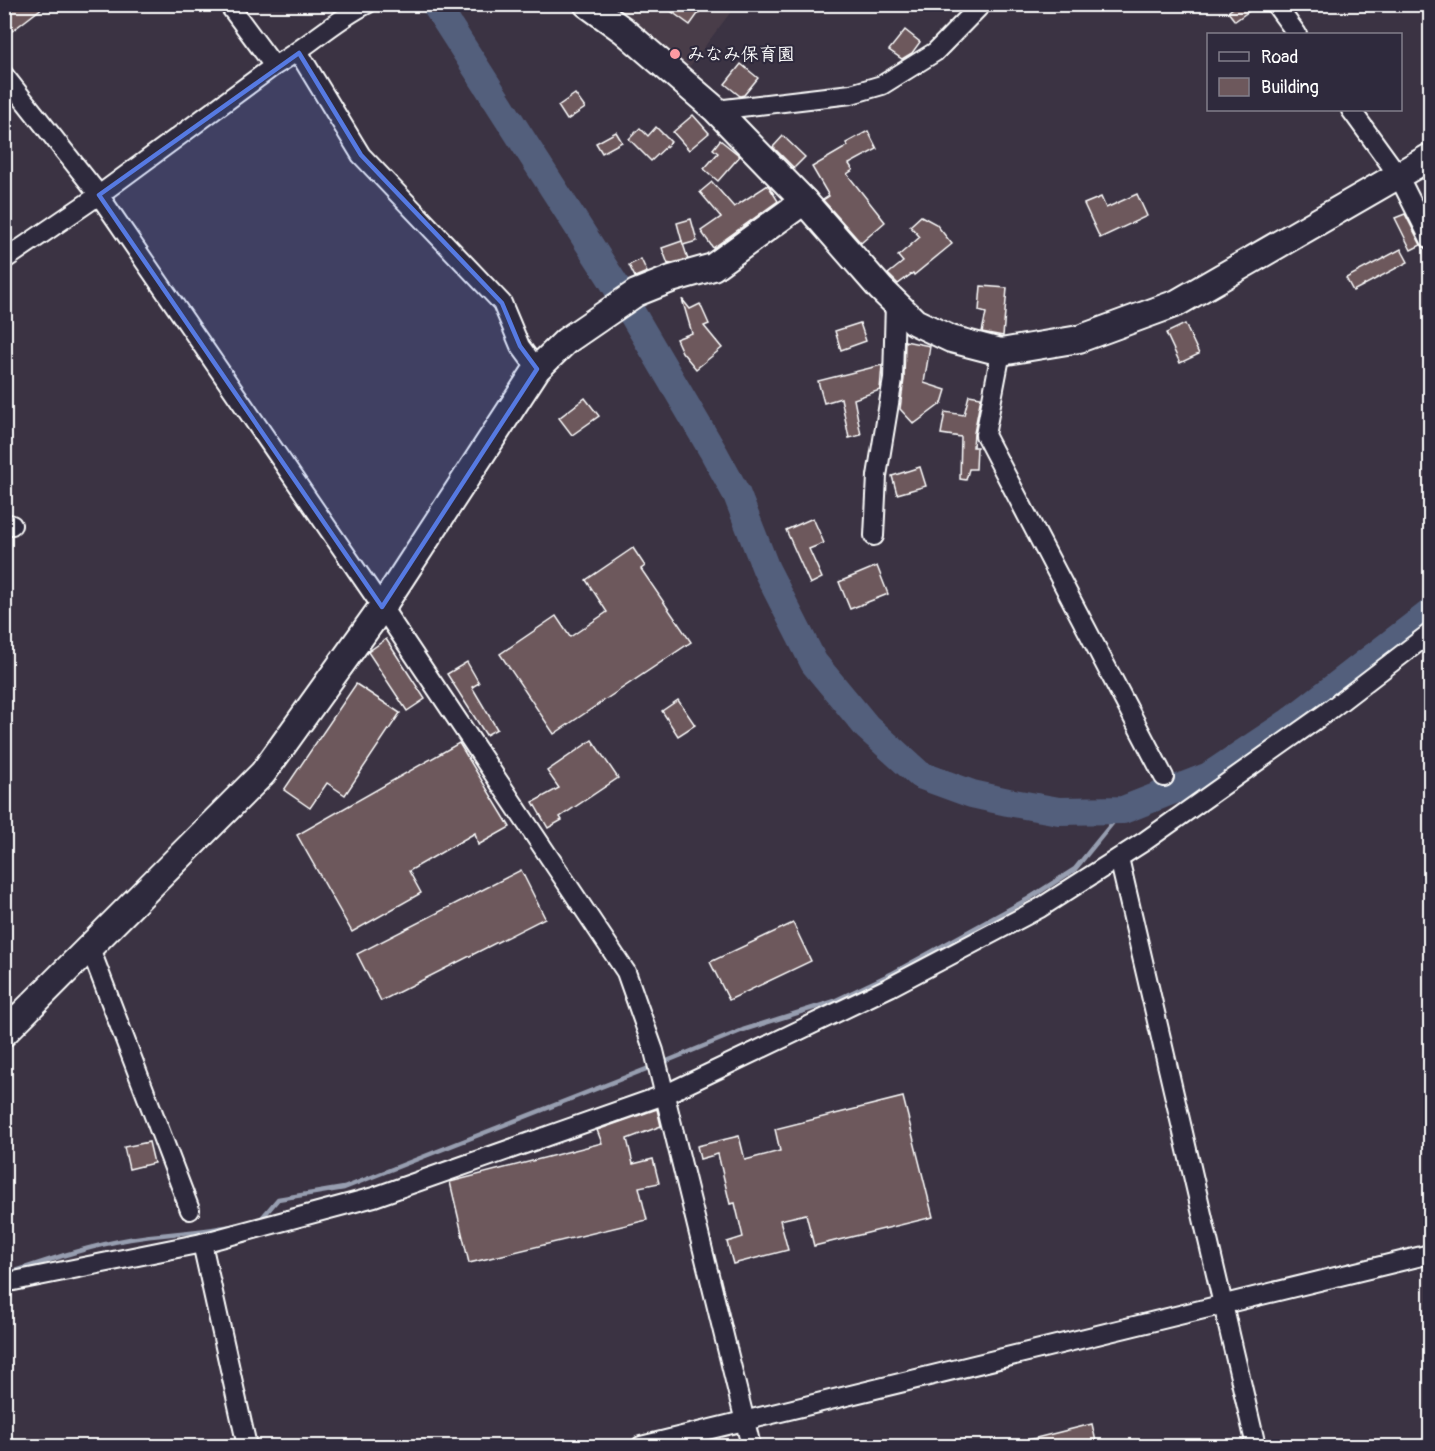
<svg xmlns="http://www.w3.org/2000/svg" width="1435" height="1451" font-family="Pangolin,'Klee One',sans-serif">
<rect width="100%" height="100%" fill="#3b3343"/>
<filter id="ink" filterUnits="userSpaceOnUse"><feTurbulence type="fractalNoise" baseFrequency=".0167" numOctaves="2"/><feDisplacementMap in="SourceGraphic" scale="12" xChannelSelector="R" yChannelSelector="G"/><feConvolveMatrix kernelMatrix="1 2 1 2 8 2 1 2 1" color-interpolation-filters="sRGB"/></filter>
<g filter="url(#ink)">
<path fill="#4a3e4a" d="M 587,5 L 736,5 L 680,79 Z"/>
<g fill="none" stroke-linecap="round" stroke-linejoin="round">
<g stroke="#979eb0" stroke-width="4.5">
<path d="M 662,1063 L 743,1030 L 832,1002 L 893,973 L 1028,899 L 1075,869 L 1123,810"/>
<path d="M 261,1219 L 278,1199 L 344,1188 L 654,1066"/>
<path d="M 10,1273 C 49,1260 89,1246 130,1239 C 166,1233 201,1233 236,1225"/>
</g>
<path stroke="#525e7b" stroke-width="28" d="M 435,4 L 616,286 L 714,453 L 737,495 L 766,569 L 814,663 L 867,727 L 920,775 L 972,794 L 1008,802 L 1059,811 L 1123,810 L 1209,776 L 1288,723 L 1430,613"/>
</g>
<g fill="#6d585c" stroke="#fff" stroke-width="1.5">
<path d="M 4,4 L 47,4 L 12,31 L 4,21 Z"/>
<path d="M 661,4 L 705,4 L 690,25 Z"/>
<path d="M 1238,4 L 1259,4 L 1235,21 L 1228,12 Z"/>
<path d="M 905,30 L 920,42 L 912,53 L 902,59 L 889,50 Z"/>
<path d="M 741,64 L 758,78 L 744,95 L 740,96 L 725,84 Z"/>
<path d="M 575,94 L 585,108 L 567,120 L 558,106 Z"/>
<path d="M 693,115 L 709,133 L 689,150 L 673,132 Z"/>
<path d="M 656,127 L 671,142 L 651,161 L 629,139 L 640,128 L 648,136 Z"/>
<path d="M 868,131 L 877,149 L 849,164 L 853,170 L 847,174 L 885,222 L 861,243 L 823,200 L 829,196 L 812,167 L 848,146 L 846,143 Z"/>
<path d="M 616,132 L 622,142 L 602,153 L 596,143 Z"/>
<path d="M 783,136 L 805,157 L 794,168 L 773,147 Z"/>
<path d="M 720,140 L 740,156 L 718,181 L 704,169 L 718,153 L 713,149 Z"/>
<path d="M 712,182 L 734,207 L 768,185 L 778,201 L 713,248 L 701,231 L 721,217 L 700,192 Z"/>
<path d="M 1137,194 L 1147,216 L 1100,238 L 1084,204 L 1101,197 L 1106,208 Z"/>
<path d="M 1405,214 L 1421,245 L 1411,250 L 1395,218 Z"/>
<path d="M 921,216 L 936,224 L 952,244 L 914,275 L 913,273 L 898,284 L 888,274 L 903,262 L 898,256 L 920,237 L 910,226 Z"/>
<path d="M 691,219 L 697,241 L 683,245 L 677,223 Z"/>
<path d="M 682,241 L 688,259 L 668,264 L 662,248 Z"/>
<path d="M 1401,249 L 1408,262 L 1353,291 L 1346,278 Z"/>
<path d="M 641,259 L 647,272 L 635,277 L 629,265 Z"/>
<path d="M 981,286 L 1007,288 L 1003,336 L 982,332 L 986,313 L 979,311 Z"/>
<path d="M 682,299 L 690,309 L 700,304 L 709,324 L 704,326 L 722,348 L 696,369 L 682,352 L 676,339 L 692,333 Z"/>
<path d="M 860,323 L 866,341 L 841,350 L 835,331 Z"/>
<path d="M 1185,324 L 1199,354 L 1180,363 L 1166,333 Z"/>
<path d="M 905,341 L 930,346 L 924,383 L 946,390 L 942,403 L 914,424 L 900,409 L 904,379 Z"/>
<path d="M 882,365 L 880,390 L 854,399 L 861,435 L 849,438 L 841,398 L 824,403 L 818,381 Z"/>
<path d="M 969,395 L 981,397 L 974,433 L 973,447 L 977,447 L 976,469 L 969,469 L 966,480 L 960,479 L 961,437 L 941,434 L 945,412 L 964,415 Z"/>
<path d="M 585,398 L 599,416 L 572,435 L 559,418 Z"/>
<path d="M 920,467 L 926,486 L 897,494 L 892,476 Z"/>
<path d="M 813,518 L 824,543 L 809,549 L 822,578 L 810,584 L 786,530 Z"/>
<path d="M 633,548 L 645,566 L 641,569 L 691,642 L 554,734 L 500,654 L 556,616 L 570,637 L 607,612 L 586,580 Z"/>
<path d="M 877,566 L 888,594 L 850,609 L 839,582 Z"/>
<path d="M 386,639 L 425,699 L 407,711 L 368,652 Z"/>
<path d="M 467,662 L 479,683 L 472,687 L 497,729 L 486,735 L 447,674 Z"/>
<path d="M 356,684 L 400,713 L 345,795 L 327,783 L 310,808 L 284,790 Z"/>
<path d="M 678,700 L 695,725 L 678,736 L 662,711 Z"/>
<path d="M 592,740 L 618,778 L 560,817 L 562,820 L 548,828 L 533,802 L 559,788 L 547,771 Z"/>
<path d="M 459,743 L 510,827 L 478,845 L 475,833 L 409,871 L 421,893 L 352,932 L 297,835 Z"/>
<path d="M 521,870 L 545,918 L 381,1001 L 357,954 Z"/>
<path d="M 793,923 L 811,961 L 729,1000 L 710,962 Z"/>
<path d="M 903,1097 L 933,1217 L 814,1246 L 806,1214 L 780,1220 L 788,1250 L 733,1264 L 727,1242 L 743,1237 L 735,1203 L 730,1204 L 718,1154 L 700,1159 L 697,1146 L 739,1136 L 745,1160 L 780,1151 L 775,1129 Z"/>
<path d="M 657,1109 L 661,1126 L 627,1139 L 633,1164 L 653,1159 L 659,1183 L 639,1187 L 647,1220 L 469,1263 L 450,1182 L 602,1143 L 597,1130 Z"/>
<path d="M 149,1142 L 154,1163 L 129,1169 L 124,1147 Z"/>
<path d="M 1092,1424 L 1097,1446 L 1021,1446 L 1020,1442 Z"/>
</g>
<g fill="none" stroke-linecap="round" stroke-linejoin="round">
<defs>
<g id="street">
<path d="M 228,4 L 274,66"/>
<path d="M 1275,4 L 1297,34"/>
<path d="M 299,53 L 361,155 L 502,303 L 520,346 L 537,369"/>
<path d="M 4,75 L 99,195 L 382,607 L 626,972 L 654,1051 L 751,1446"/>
<path d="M 716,110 L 851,94 L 882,85 L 935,52 L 982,4"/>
<path d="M 1351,110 L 1398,175 L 1430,239"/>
<path d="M 4,260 L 99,195 L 274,66 C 307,48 333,21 367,4"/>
<path d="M 1001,352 L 985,435 L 1164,777"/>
<path d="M 4,522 L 12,525"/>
<path d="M 874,536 L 877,476 L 893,379 L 895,302"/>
<path d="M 1119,858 L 1256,1446"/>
<path d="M 90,948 L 190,1210"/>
<path d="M 202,1243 L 247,1446"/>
<path d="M 4,1283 L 202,1243 L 374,1197 L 664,1095 L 890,987 L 1040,908 L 1145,841 L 1327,712 L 1430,633"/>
<path d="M 641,1446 L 1430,1254"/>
</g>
<g id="secondary">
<path d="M 587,4 L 623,30 L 716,110 L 804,201 L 881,289 L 915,322 L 951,339 L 1001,352 L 1079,339 L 1177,303 L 1430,157"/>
<path d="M 4,1033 L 263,773 L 382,607 L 537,369 L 566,341 L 636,293 L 671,279 L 713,267 L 804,201"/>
</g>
</defs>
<use href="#street" stroke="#fff" stroke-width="22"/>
<use href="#secondary" stroke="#fff" stroke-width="30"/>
<use href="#street" stroke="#2f2a3d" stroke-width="18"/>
<use href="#secondary" stroke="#2f2a3d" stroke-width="26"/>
</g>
</g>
<path fill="#567ae2" fill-opacity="0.2" stroke="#567ae2" stroke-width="4.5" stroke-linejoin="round" d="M 299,53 L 361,155 L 502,303 L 520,346 L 537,369 L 382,607 L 99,195 Z"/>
<circle fill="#ff9aa2" stroke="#2f2a3d" stroke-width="2" cx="675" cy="54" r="6"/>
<g text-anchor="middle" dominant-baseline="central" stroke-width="4.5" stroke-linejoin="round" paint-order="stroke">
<g font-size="18" font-weight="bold" fill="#fff" stroke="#2f2a3d" text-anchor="start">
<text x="687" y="54">みなみ保育園</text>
</g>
</g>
<rect width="1435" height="1451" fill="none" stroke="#2f2a3d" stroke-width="24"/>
<rect x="12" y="12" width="1411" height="1427" fill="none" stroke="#fff" stroke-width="2" filter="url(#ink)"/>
<rect x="1207" y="33" width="195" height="78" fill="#2f2a3d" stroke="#827f8b" stroke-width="1.5"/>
<rect x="1219" y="52" width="30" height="9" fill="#2f2a3d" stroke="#827f8b" stroke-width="1.5"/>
<text x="1261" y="63" font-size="18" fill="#ffffff">Road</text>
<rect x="1219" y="78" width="30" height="18" fill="#6d585c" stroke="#827f8b" stroke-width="1.5"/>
<text x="1261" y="93" font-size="18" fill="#ffffff">Building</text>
</svg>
